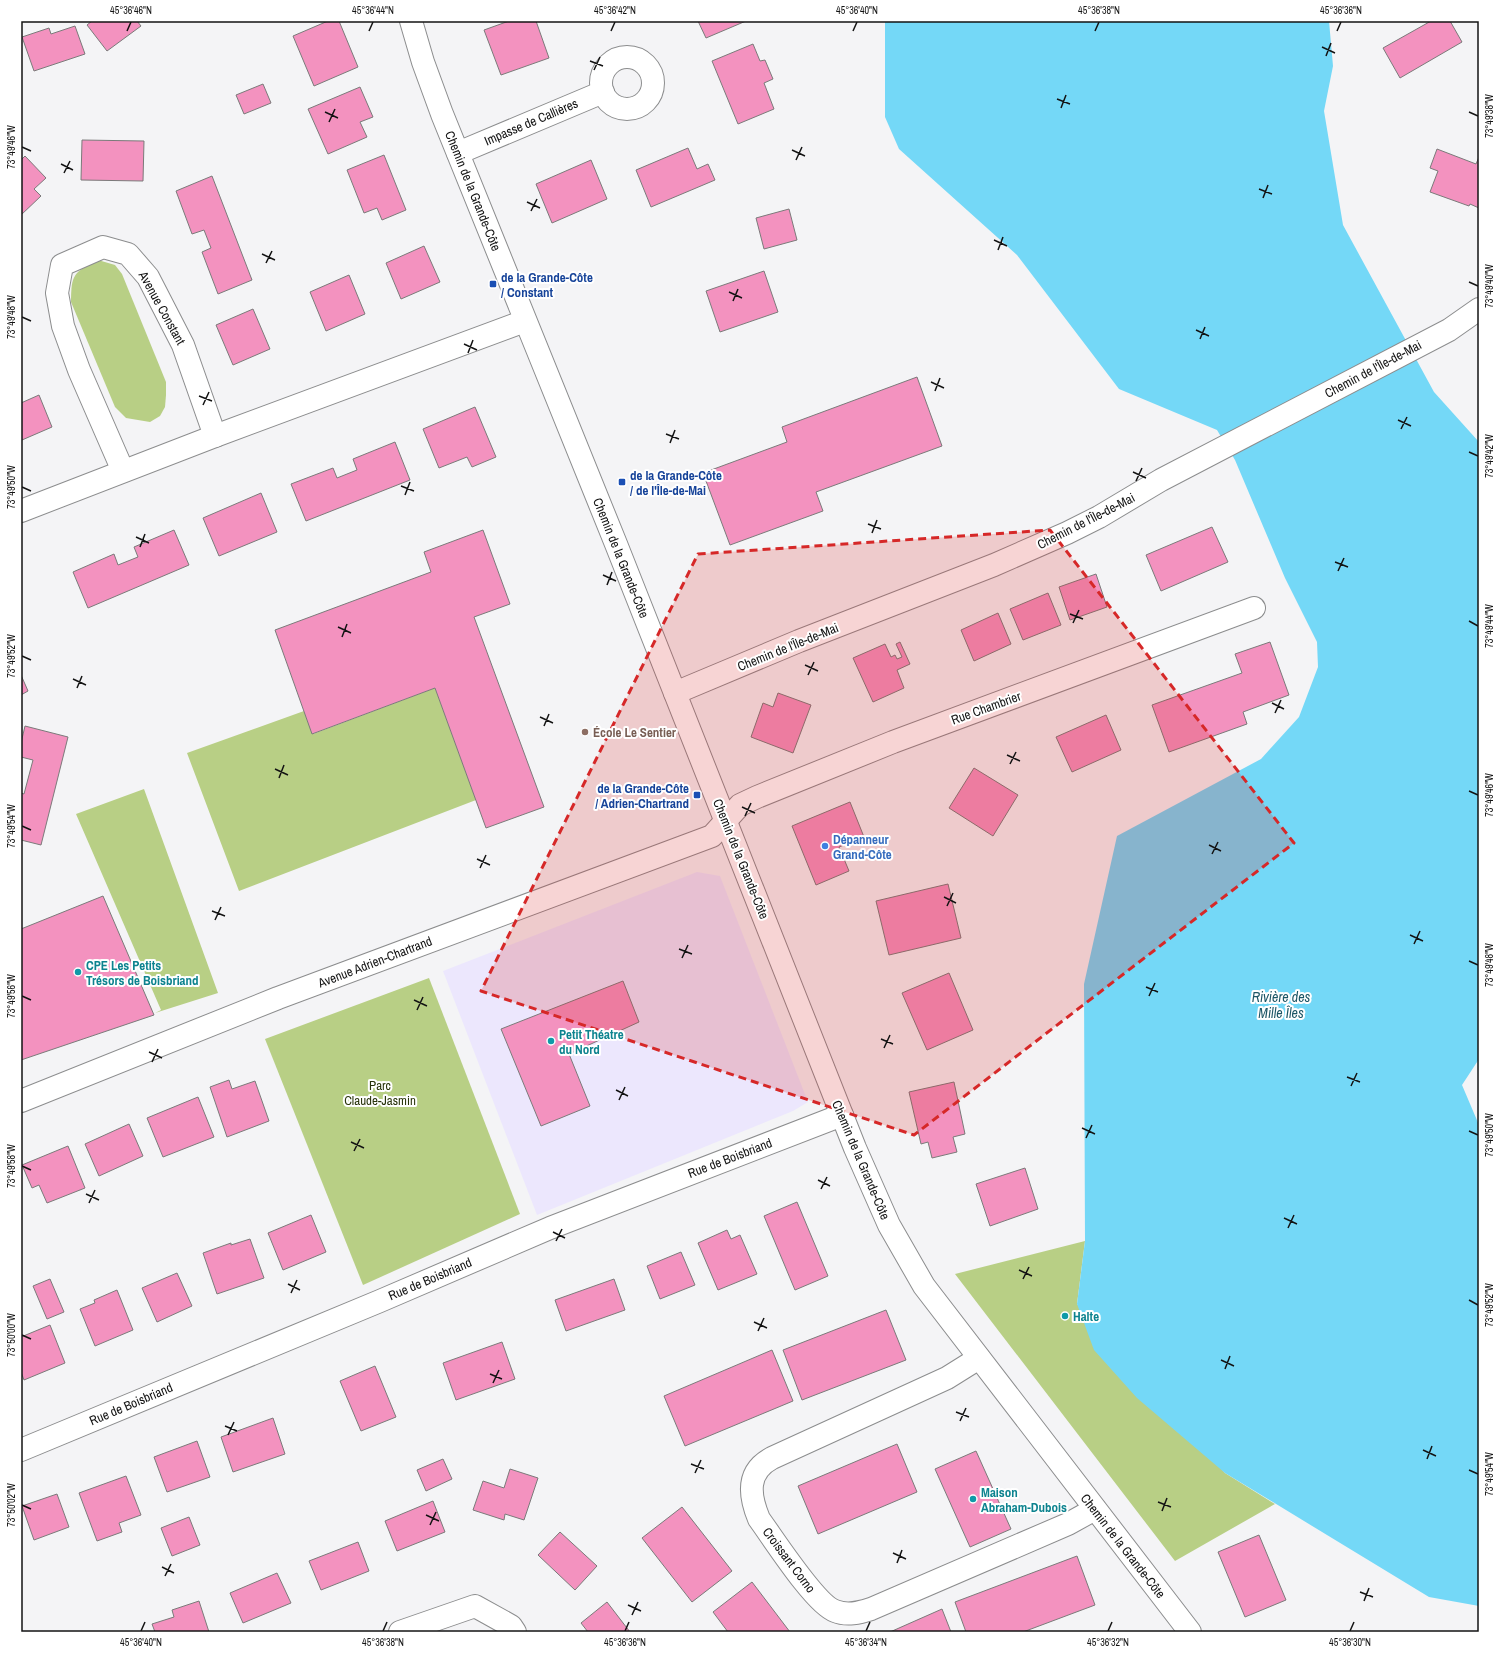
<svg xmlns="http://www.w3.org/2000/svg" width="1500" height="1653" font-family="'Archivo Narrow',sans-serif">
<rect width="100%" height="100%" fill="#f4f4f6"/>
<path fill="#ece7fd" d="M 697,872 L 720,876 L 808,1102 L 793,1111 L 537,1215 L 443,971 Z"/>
<g fill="#b8cf85">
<path d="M 98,260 L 115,265 L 122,274 L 166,382 L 166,395 L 165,407 L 160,416 L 150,422 L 126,418 L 115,407 L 71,302 C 71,274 74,272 98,260 Z"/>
<path d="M 435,688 L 476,800 L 239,891 L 187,753 L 304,711 L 313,734 Z"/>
<path d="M 144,789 L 218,993 L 155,1013 L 161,1010 L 76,814 Z"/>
<path d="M 429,978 L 520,1214 L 363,1285 L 265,1039 Z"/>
<path d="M 1085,1241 L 1077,1304 L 1225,1473 L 1275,1504 L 1175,1561 L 955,1274 Z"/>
</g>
<path fill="#74d8f7" d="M 885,21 L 1329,21 L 1333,66 L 1324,111 L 1343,225 L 1434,392 L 1479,442 L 1479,1059 L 1462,1085 L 1479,1125 L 1479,1606 L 1429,1597 L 1225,1473 L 1137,1398 L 1094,1350 L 1077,1304 L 1085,1241 L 1084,984 L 1117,836 L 1261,759 L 1299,717 L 1318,667 L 1317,642 L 1285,578 L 1235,460 L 1217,430 L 1119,389 L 1017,255 L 899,149 L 885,117 Z"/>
<g fill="#f392bf" stroke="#7b7a7a">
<path d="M 92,21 L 137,21 L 141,26 L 107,51 L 87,25 Z"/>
<path d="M 328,21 L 339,21 L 358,67 L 314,86 L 293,36 Z"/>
<path d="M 509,21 L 536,21 L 549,58 L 501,75 L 484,30 Z"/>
<path d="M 698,21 L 746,21 L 706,38 Z"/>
<path d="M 1431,21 L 1450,21 L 1462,42 L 1400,78 L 1383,48 Z"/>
<path d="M 75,26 L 85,54 L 34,71 L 22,37 L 49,28 L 51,34 Z"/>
<path d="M 753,44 L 760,61 L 765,60 L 773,79 L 764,83 L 774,109 L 738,124 L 712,61 Z"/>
<path d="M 263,84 L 271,103 L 244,114 L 236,95 Z"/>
<path d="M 360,87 L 373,117 L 360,122 L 367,137 L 328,154 L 308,109 Z"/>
<path d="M 82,140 L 144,141 L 143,181 L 81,180 Z"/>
<path d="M 688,148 L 697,169 L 708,164 L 715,180 L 651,207 L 636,170 Z"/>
<path d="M 1437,149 L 1476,164 L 1479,157 L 1479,208 L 1470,204 L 1469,206 L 1430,192 L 1438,171 L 1430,168 Z"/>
<path d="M 384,155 L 406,210 L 382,220 L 377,208 L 364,213 L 347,170 Z"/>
<path d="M 25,156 L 46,178 L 34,189 L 41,196 L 21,215 L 21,160 Z"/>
<path d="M 591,160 L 607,199 L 552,223 L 536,184 Z"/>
<path d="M 212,176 L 252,280 L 218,294 L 202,252 L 211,248 L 204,230 L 192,234 L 176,191 Z"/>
<path d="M 789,209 L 797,240 L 764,249 L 756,218 Z"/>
<path d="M 424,246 L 440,282 L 401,299 L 386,263 Z"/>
<path d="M 764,271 L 778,312 L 720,332 L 706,291 Z"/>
<path d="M 349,275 L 365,314 L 326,331 L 310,292 Z"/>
<path d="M 253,309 L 270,349 L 233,365 L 216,325 Z"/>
<path d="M 917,377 L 942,446 L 816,492 L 823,511 L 730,545 L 703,473 L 787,442 L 782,427 Z"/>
<path d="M 39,395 L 52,427 L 22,440 L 21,436 L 21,403 Z"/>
<path d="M 475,407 L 496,457 L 472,467 L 467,457 L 439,468 L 423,429 Z"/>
<path d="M 395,442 L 410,480 L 306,521 L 291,484 L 333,468 L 337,478 L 357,470 L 353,459 Z"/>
<path d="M 261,493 L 277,532 L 219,556 L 203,518 Z"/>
<path d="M 1212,527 L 1228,562 L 1161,591 L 1146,555 Z"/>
<path d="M 174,530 L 189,565 L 88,608 L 73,572 L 114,554 L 118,565 L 138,557 L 134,547 Z"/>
<path d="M 483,530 L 510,604 L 474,617 L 544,807 L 486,828 L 435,688 L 312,734 L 275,630 L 431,572 L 424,552 Z"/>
<path d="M 1096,574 L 1107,607 L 1070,620 L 1059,587 Z"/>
<path d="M 1048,593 L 1061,625 L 1023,640 L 1010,609 Z"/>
<path d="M 998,613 L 1011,644 L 974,661 L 961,630 Z"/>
<path d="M 900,642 L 910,664 L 897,670 L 904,688 L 873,702 L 853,658 L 885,644 L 891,657 L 895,655 L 897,659 L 902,657 L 896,644 Z"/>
<path d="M 1270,642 L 1289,695 L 1243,712 L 1247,724 L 1169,752 L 1152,705 L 1242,673 L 1235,654 Z"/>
<path d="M 21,675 L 28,691 L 21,695 Z"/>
<path d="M 778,693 L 811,705 L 793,753 L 751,737 L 763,703 L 773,707 Z"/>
<path d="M 1106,715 L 1121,750 L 1072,772 L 1056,737 Z"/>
<path d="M 25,726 L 68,737 L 41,845 L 21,840 L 21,793 L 24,794 L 33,760 L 21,757 L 21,743 Z"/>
<path d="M 974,768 L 1018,795 L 993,836 L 949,808 Z"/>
<path d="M 850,802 L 864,837 L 839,847 L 849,871 L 816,885 L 792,826 Z"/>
<path d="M 948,884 L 961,938 L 889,955 L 876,901 Z"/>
<path d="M 103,896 L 154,1015 L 21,1060 L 21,929 Z"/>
<path d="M 949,973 L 973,1030 L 927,1050 L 902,993 Z"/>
<path d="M 623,981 L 639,1022 L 569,1054 L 590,1106 L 541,1126 L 501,1029 Z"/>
<path d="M 229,1080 L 232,1089 L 255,1081 L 269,1121 L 227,1137 L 210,1087 Z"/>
<path d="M 954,1082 L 965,1134 L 953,1137 L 957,1152 L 932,1158 L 928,1142 L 921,1144 L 909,1092 Z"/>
<path d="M 198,1097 L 214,1137 L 163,1157 L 147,1118 Z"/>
<path d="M 129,1124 L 143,1156 L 99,1176 L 85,1144 Z"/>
<path d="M 68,1146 L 85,1188 L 47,1203 L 39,1185 L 32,1188 L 22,1165 Z"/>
<path d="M 1025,1168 L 1038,1209 L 990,1226 L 976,1184 Z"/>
<path d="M 797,1202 L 828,1276 L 795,1290 L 764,1216 Z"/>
<path d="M 311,1215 L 326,1252 L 283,1270 L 268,1233 Z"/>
<path d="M 727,1230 L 731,1239 L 740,1235 L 757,1274 L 718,1290 L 698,1243 Z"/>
<path d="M 250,1239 L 264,1278 L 217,1294 L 203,1253 L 231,1243 L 231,1245 Z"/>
<path d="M 681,1252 L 695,1285 L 660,1299 L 647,1266 Z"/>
<path d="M 177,1273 L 192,1306 L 157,1322 L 142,1288 Z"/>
<path d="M 50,1279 L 64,1312 L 47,1319 L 33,1286 Z"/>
<path d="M 614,1279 L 625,1310 L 566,1331 L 555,1300 Z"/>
<path d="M 117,1290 L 133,1330 L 95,1346 L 80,1309 L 95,1303 L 94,1300 Z"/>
<path d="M 886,1310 L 906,1360 L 802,1400 L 783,1350 Z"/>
<path d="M 50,1325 L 65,1363 L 24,1380 L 21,1372 L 21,1337 Z"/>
<path d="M 502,1342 L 515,1379 L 456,1400 L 443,1363 Z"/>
<path d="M 772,1350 L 793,1401 L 685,1446 L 664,1396 Z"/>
<path d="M 375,1366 L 396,1417 L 361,1431 L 340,1381 Z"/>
<path d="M 273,1418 L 285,1454 L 233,1472 L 221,1437 Z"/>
<path d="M 197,1441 L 210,1477 L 167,1492 L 154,1457 Z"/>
<path d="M 897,1444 L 917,1492 L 818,1534 L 798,1486 Z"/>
<path d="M 976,1451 L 1011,1529 L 970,1547 L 935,1469 Z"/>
<path d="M 443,1459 L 452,1479 L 426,1491 L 417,1470 Z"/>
<path d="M 510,1469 L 538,1478 L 524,1520 L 505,1514 L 504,1520 L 473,1510 L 483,1481 L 504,1488 Z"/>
<path d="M 126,1476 L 141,1515 L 119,1523 L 122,1532 L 97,1541 L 79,1493 Z"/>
<path d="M 57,1494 L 69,1527 L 34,1540 L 22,1506 Z"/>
<path d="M 433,1501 L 445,1532 L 397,1551 L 385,1521 Z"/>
<path d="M 682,1507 L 732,1571 L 692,1602 L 642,1538 Z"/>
<path d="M 189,1517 L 200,1545 L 172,1556 L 161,1528 Z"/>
<path d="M 560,1532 L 597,1566 L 575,1590 L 538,1555 Z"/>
<path d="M 1259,1535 L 1286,1600 L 1245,1617 L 1218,1552 Z"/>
<path d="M 358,1542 L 369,1571 L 321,1590 L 309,1561 Z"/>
<path d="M 1077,1556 L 1095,1605 L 1023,1632 L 966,1632 L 955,1602 Z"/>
<path d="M 277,1573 L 291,1603 L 243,1623 L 230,1593 Z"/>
<path d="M 752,1582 L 790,1632 L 728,1632 L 713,1612 Z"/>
<path d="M 199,1601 L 209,1632 L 155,1632 L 152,1624 L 174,1617 L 172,1610 Z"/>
<path d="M 607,1602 L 630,1632 L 588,1632 L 581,1623 Z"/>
<path d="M 942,1609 L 951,1632 L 890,1632 Z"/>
</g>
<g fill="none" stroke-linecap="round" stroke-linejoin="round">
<defs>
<g id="street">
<circle cx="627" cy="83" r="26"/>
<path d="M 458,153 L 603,92"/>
<path d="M 123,471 L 79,370 L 63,326 L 57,293 L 62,265 L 103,247 L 128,254 L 148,277 L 183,345 L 215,436"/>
<path d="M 21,511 L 215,436 L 525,321"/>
<path d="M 675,693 L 799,641 L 994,565 L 1067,533 L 1099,517 L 1161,480 L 1449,330 L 1479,309"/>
<path d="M 21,1101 L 278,998 L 712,836 L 740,805 L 757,797 L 893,742 L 1254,608"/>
<path d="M 979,1358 L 947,1378 L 772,1458 C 746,1472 749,1495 759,1519 C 773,1538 815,1604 835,1611 C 847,1616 859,1613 871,1609 L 1068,1524 L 1095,1509"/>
<path d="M 21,1450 L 380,1301 L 550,1228 L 842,1115"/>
<path d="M 400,1632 L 475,1606 L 511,1626 L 515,1632"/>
</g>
<path id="secondary" d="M 411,21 L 423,62 L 442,114 L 616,544 L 855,1148 L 889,1225 L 924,1286 L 1190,1632"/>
</defs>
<use href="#street" stroke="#8c8d8e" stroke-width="24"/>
<use href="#secondary" stroke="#8c8d8e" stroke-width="24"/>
<use href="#street" stroke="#fff" stroke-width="22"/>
<use href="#secondary" stroke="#fff" stroke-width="22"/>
</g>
<path fill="#d62828" fill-opacity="0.2" stroke="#d62828" stroke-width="3" stroke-dasharray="8 5" stroke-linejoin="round" d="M 1050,530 L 1294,843 L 914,1135 L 481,991 L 698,554 Z"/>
<path fill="none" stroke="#131313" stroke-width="1.5" d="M 127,31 L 131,22M 369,31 L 373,22M 611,31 L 615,22M 853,31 L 857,22M 1095,31 L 1099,22M 1337,31 L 1341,22M 1322,47 L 1335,53M 1326,56 L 1331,43M 590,61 L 603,66M 594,70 L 600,57M 1057,99 L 1070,104M 1061,108 L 1066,95M 325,112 L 338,118M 1469,112 L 1478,116M 329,122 L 335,109M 22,147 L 31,151M 792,150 L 805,156M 796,160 L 802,147M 61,164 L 73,170M 64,173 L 70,161M 1259,189 L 1272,194M 1263,198 L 1268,185M 527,202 L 540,208M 531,211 L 537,199M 994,240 L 1007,246M 998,250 L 1003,237M 262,254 L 275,260M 266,263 L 272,251M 1469,282 L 1478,286M 729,292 L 742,298M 733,301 L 738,289M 22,317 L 31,321M 1196,330 L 1209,336M 1200,339 L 1205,327M 464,344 L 477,350M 468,353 L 473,340M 931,382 L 944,388M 935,391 L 940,378M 199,396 L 212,401M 203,405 L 209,392M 1398,420 L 1411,426M 1401,429 L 1407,417M 666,434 L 679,439M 670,443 L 675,430M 1469,452 L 1478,456M 1133,472 L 1146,478M 1136,481 L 1142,468M 401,486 L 414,491M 22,487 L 31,491M 405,495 L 410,482M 868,524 L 881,529M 872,533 L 877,520M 136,537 L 149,543M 140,547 L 145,534M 1335,562 L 1348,567M 1338,571 L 1344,558M 603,575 L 616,581M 607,585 L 612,572M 1070,614 L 1083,619M 1469,621 L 1478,626M 1073,623 L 1079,610M 338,627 L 351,633M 342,637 L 347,624M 22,656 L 31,660M 805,665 L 818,671M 808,675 L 814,662M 73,679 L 86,685M 77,688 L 82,676M 1272,703 L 1284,709M 1275,713 L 1281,700M 540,717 L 553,723M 544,726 L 549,714M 1007,755 L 1020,761M 1010,764 L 1016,752M 275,769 L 288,775M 279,778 L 284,765M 1469,791 L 1478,795M 742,807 L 755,813M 745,816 L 751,803M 22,826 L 31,830M 1209,845 L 1221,851M 1212,854 L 1218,842M 477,859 L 490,865M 480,868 L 486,855M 944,897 L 956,903M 947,906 L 953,893M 212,911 L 225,916M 215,920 L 221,907M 1410,935 L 1423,941M 1414,944 L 1420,931M 679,949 L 692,954M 682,958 L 688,945M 1469,961 L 1478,965M 1146,987 L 1158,992M 22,996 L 31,1000M 1149,996 L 1155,983M 414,1000 L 427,1006M 417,1010 L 423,997M 881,1039 L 893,1044M 884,1048 L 890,1035M 149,1052 L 162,1058M 152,1062 L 158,1049M 1347,1077 L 1360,1082M 1351,1086 L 1357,1073M 616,1090 L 628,1096M 619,1100 L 625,1087M 1082,1128 L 1095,1134M 1469,1131 L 1478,1135M 1086,1138 L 1092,1125M 351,1142 L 364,1148M 354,1151 L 360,1139M 22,1166 L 31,1170M 818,1180 L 830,1186M 821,1189 L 827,1177M 86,1194 L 99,1200M 89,1203 L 95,1190M 1284,1218 L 1297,1224M 1288,1228 L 1294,1215M 553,1232 L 565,1238M 556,1241 L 562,1229M 1019,1270 L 1032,1276M 1023,1279 L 1029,1267M 288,1284 L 300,1290M 291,1293 L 297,1280M 1469,1300 L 1478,1305M 754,1322 L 767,1328M 758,1331 L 764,1318M 22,1335 L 31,1339M 1221,1360 L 1234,1366M 1225,1369 L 1230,1356M 490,1374 L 502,1379M 493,1383 L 499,1370M 956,1412 L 969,1417M 960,1421 L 966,1408M 225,1426 L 237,1431M 228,1435 L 234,1422M 1423,1450 L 1436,1456M 1427,1459 L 1432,1446M 691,1464 L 704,1469M 1469,1470 L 1478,1474M 695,1473 L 701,1460M 1158,1502 L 1171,1507M 22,1505 L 31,1509M 1162,1511 L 1167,1498M 426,1515 L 439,1521M 430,1525 L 436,1512M 893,1553 L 906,1559M 897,1563 L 902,1550M 162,1567 L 174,1573M 165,1576 L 171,1564M 1360,1592 L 1373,1597M 1364,1601 L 1369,1588M 628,1605 L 641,1611M 632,1615 L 638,1602M 141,1631 L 145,1622M 383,1631 L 387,1622M 625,1631 L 629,1622M 866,1631 L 870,1622M 1108,1631 L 1112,1622M 1350,1631 L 1354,1622"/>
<g fill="#1a4fb4" stroke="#fff" stroke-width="1.5">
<rect x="489" y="280" width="8" height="8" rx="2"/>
<rect x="618" y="478" width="8" height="8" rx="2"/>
<rect x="693" y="791" width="8" height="8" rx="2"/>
</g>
<circle fill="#8d6e63" stroke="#fff" stroke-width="1.5" cx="585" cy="732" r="4"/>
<circle fill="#3f7fe0" stroke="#fff" stroke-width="1.5" cx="825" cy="846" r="4"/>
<g fill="#0f9aa8" stroke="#fff" stroke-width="1.5">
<circle cx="78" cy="972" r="4"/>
<circle cx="551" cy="1041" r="4"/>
<circle cx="1065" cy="1316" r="4"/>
<circle cx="973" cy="1499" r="4"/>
</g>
<g text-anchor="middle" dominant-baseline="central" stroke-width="4" stroke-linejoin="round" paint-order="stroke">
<g font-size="13" fill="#131313" stroke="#fff">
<text transform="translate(531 122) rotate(-23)">Impasse de Callières</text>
<text transform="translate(473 191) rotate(68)">Chemin de la Grande-Côte</text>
<text transform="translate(162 308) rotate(61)">Avenue Constant</text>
<text transform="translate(1373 369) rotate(-28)">Chemin de l'Île-de-Mai</text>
<text transform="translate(1086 521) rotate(-27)">Chemin de l'Île-de-Mai</text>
<text transform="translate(621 558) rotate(68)">Chemin de la Grande-Côte</text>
<text transform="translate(788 647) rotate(-22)">Chemin de l'Île-de-Mai</text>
<text transform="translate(986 708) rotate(-20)">Rue Chambrier</text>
<text transform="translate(741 859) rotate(68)">Chemin de la Grande-Côte</text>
<text transform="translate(375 962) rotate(-21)">Avenue Adrien-Chartrand</text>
<text transform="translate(730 1158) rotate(-21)">Rue de Boisbriand</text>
<text transform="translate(861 1160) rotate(67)">Chemin de la Grande-Côte</text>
<text transform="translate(430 1279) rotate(-23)">Rue de Boisbriand</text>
<text transform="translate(131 1404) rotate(-23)">Rue de Boisbriand</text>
<text transform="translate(1123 1546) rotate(52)">Chemin de la Grande-Côte</text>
<text transform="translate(789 1560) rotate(53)">Croissant Corno</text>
</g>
<g font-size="13" font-weight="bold" fill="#164399" stroke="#fff" text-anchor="start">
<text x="501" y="277">de la Grande-Côte<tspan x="501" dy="15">/ Constant</tspan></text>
<text x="630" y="475">de la Grande-Côte<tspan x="630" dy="15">/ de l'Île-de-Mai</tspan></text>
<text x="689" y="788" text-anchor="end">de la Grande-Côte<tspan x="689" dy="15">/ Adrien-Chartrand</tspan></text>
</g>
<g font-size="13" font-weight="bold" fill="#785e54" stroke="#fff" text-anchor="start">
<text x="593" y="732">École Le Sentier</text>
</g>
<g font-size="13" font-weight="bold" fill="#366cbe" stroke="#fff" text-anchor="start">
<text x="833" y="839">Dépanneur<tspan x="833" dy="15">Grand-Côte</tspan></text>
</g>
<g font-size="13" font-weight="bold" fill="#0d838f" stroke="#fff" text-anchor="start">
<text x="86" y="965">CPE Les Petits<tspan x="86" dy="15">Trésors de Boisbriand</tspan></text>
<text x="559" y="1034">Petit Théatre<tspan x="559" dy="15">du Nord</tspan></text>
<text x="1073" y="1316">Halte</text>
<text x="981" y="1492">Maison<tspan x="981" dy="15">Abraham-Dubois</tspan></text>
</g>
<g font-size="13" fill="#28330a" stroke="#fff">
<text x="380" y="1085">Parc<tspan x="380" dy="15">Claude-Jasmin</tspan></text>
</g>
<g font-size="14" font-style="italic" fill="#1d5666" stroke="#fff">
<text x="1281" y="997">Rivière des<tspan x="1281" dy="16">Mille Îles</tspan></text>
</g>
</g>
<rect width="1500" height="1653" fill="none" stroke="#ffffff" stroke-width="44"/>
<rect x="22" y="22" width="1456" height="1609" fill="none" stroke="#131313" stroke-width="1.5"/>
<g font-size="10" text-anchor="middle" fill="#131313">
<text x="131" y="14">45°36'46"N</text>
<text x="373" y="14">45°36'44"N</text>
<text x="615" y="14">45°36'42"N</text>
<text x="857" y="14">45°36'40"N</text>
<text x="1099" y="14">45°36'38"N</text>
<text x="1341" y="14">45°36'36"N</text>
<text transform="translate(1489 116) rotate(-90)" y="4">73°49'38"W</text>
<text transform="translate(11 147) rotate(-90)" y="4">73°49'46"W</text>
<text transform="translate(1489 286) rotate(-90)" y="4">73°49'40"W</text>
<text transform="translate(11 317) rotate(-90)" y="4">73°49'48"W</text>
<text transform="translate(1489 456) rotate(-90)" y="4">73°49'42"W</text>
<text transform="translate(11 487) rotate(-90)" y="4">73°49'50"W</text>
<text transform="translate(1489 626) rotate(-90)" y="4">73°49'44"W</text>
<text transform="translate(11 656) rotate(-90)" y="4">73°49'52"W</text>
<text transform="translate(1489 795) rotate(-90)" y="4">73°49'46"W</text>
<text transform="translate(11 826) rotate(-90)" y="4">73°49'54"W</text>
<text transform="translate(1489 965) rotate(-90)" y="4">73°49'48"W</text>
<text transform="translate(11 996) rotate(-90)" y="4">73°49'56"W</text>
<text transform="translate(1489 1135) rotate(-90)" y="4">73°49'50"W</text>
<text transform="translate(11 1166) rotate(-90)" y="4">73°49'58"W</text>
<text transform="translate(1489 1305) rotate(-90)" y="4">73°49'52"W</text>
<text transform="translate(11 1335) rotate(-90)" y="4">73°50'00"W</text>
<text transform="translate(1489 1474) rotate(-90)" y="4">73°49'54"W</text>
<text transform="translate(11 1505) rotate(-90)" y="4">73°50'02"W</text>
<text x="141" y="1646">45°36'40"N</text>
<text x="383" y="1646">45°36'38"N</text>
<text x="625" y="1646">45°36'36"N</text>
<text x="866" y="1646">45°36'34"N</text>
<text x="1108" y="1646">45°36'32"N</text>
<text x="1350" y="1646">45°36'30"N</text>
</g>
</svg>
